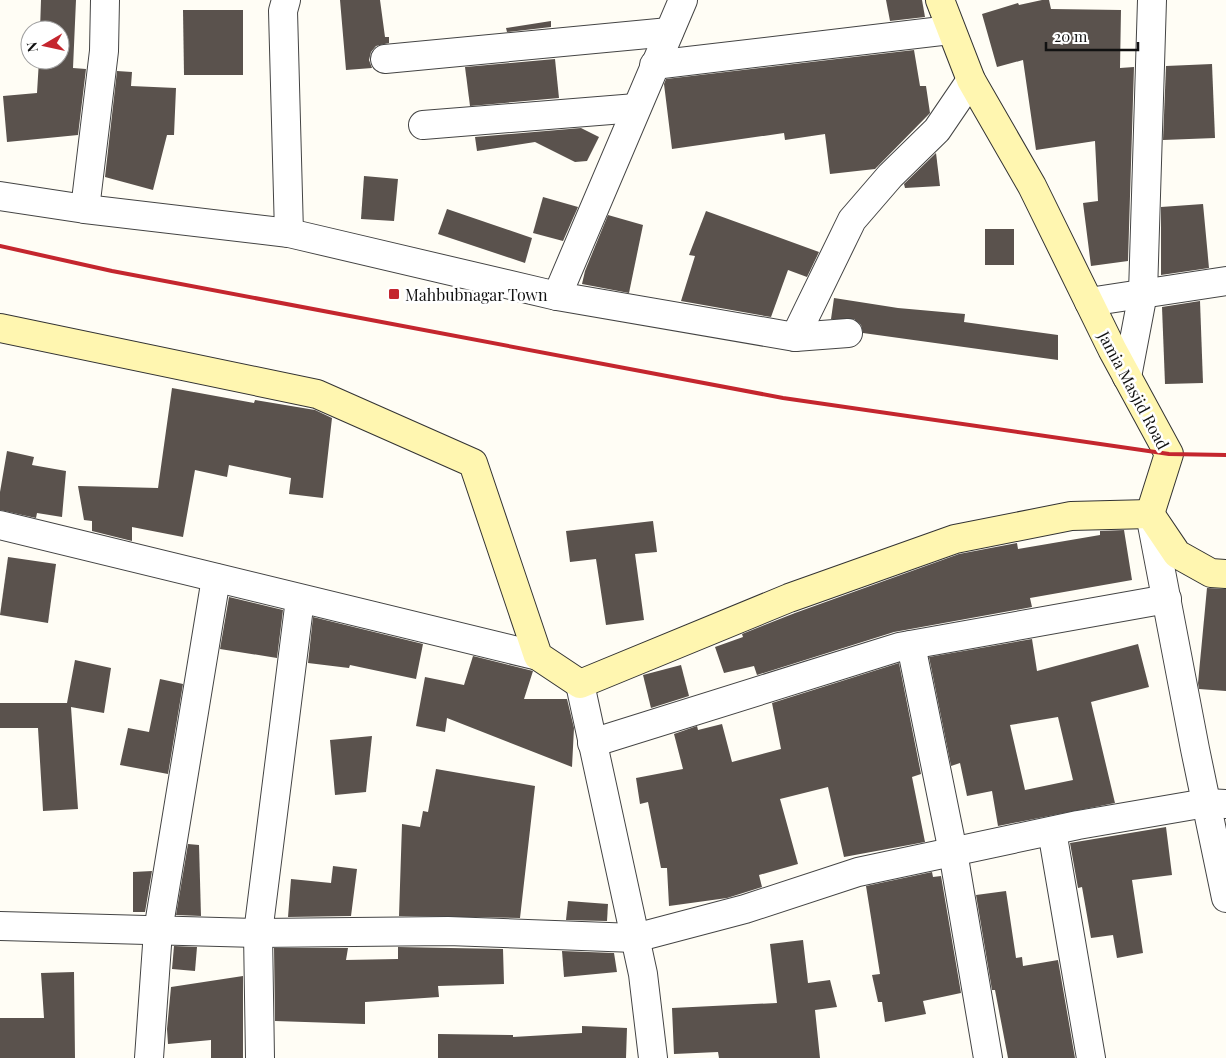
<svg xmlns="http://www.w3.org/2000/svg" width="1226" height="1058" font-family="'Playfair Display',serif">
<rect width="100%" height="100%" fill="#fffdf5"/>
<g fill="#5a524d" fill-rule="evenodd">
<path d="M 41,0 L 76,0 L 73,68 L 86,69 L 78,135 L 7,142 L 3,96 L 37,93 L 39,60 L 60,60 L 60,30 L 40,30 Z"/>
<path d="M 340,0 L 380,0 L 385,37 L 389,37 L 389,43 L 376,46 L 371,52 L 369,60 L 372,68 L 346,70 Z"/>
<path d="M 886,0 L 922,0 L 925,17 L 890,21 Z"/>
<path d="M 1042,0 L 1049,0 L 1051,9 L 1121,10 L 1120,68 L 1134,67 L 1128,261 L 1091,266 L 1083,203 L 1098,201 L 1095,141 L 1036,150 L 1023,60 L 997,67 L 982,14 L 1018,3 L 1019,5 Z"/>
<path d="M 183,10 L 243,10 L 243,75 L 184,75 Z"/>
<path d="M 551,21 L 551,27 L 507,32 L 506,28 Z"/>
<path d="M 914,50 L 920,86 L 926,86 L 930,113 L 875,169 L 830,174 L 825,134 L 785,140 L 784,133 L 672,149 L 664,84 L 666,79 Z"/>
<path d="M 555,59 L 559,98 L 470,106 L 465,67 Z"/>
<path d="M 1212,64 L 1215,138 L 1163,140 L 1166,66 Z"/>
<path d="M 117,71 L 132,72 L 131,86 L 176,88 L 174,135 L 167,135 L 153,190 L 105,177 Z"/>
<path d="M 581,128 L 599,137 L 587,161 L 575,162 L 535,142 L 477,151 L 475,137 Z"/>
<path d="M 936,153 L 940,186 L 905,188 L 904,184 Z"/>
<path d="M 364,176 L 398,179 L 394,221 L 361,219 Z"/>
<path d="M 543,197 L 578,207 L 563,241 L 533,233 Z"/>
<path d="M 1203,204 L 1209,268 L 1161,275 L 1161,207 Z"/>
<path d="M 447,209 L 532,238 L 525,263 L 438,234 Z"/>
<path d="M 706,211 L 819,252 L 807,277 L 788,270 L 771,317 L 681,301 L 695,256 L 689,255 Z"/>
<path d="M 608,215 L 643,225 L 629,293 L 582,284 L 585,271 Z"/>
<rect x="985" y="229" width="29" height="36"/>
<path d="M 834,298 L 898,308 L 965,314 L 964,322 L 1058,335 L 1058,360 L 863,333 L 861,325 L 854,319 L 831,319 Z"/>
<path d="M 1200,301 L 1203,383 L 1165,384 L 1162,307 Z"/>
<path d="M 172,388 L 254,403 L 255,400 L 315,410 L 332,418 L 323,498 L 289,494 L 291,478 L 229,465 L 227,477 L 195,470 L 183,537 L 132,527 L 132,541 L 92,531 L 92,521 L 84,520 L 78,486 L 158,488 Z"/>
<path d="M 7,451 L 34,457 L 32,465 L 66,471 L 62,517 L 37,513 L 36,518 L 0,510 L 0,492 Z"/>
<path d="M 653,521 L 657,552 L 635,554 L 644,620 L 606,625 L 596,559 L 570,562 L 566,531 Z"/>
<path d="M 1124,530 L 1132,580 L 1030,598 L 1032,607 L 894,632 L 757,675 L 754,666 L 724,673 L 715,647 L 743,637 L 742,634 L 795,613 L 959,554 L 1017,543 L 1018,549 L 1100,535 L 1100,531 Z"/>
<path d="M 8,557 L 56,564 L 48,623 L 0,615 Z"/>
<path d="M 1207,588 L 1226,589 L 1226,691 L 1199,689 L 1198,683 Z"/>
<path d="M 229,597 L 283,610 L 277,658 L 220,649 Z"/>
<path d="M 313,617 L 423,644 L 416,679 L 350,665 L 349,668 L 308,663 Z"/>
<path d="M 1032,639 L 1037,671 L 1138,644 L 1149,687 L 1091,702 L 1115,803 L 998,826 L 992,791 L 967,796 L 960,763 L 951,766 L 929,657 ZM 1058,717 L 1073,780 L 1025,790 L 1010,725 Z"/>
<path d="M 473,656 L 533,671 L 524,699 L 567,699 L 574,728 L 572,767 L 447,718 L 445,732 L 416,726 L 425,677 L 464,685 Z"/>
<path d="M 75,660 L 111,668 L 104,713 L 71,707 L 78,809 L 43,811 L 38,728 L 0,728 L 0,703 L 67,703 Z"/>
<path d="M 899,663 L 921,774 L 912,777 L 925,842 L 844,857 L 828,787 L 780,799 L 798,864 L 759,875 L 762,887 L 727,898 L 669,906 L 667,868 L 661,868 L 648,802 L 640,804 L 636,778 L 683,769 L 674,734 L 697,726 L 698,730 L 722,724 L 732,762 L 781,749 L 772,703 Z"/>
<path d="M 681,665 L 689,696 L 651,708 L 643,675 Z"/>
<path d="M 160,679 L 183,684 L 168,774 L 120,765 L 128,728 L 149,732 Z"/>
<path d="M 372,736 L 366,792 L 335,795 L 330,740 Z"/>
<path d="M 436,769 L 535,786 L 520,918 L 399,916 L 402,824 L 420,827 L 423,811 L 428,812 Z"/>
<path d="M 1166,827 L 1172,875 L 1132,880 L 1143,953 L 1117,958 L 1113,935 L 1091,938 L 1082,887 L 1078,888 L 1070,843 Z"/>
<path d="M 188,844 L 199,845 L 201,916 L 176,915 Z"/>
<path d="M 333,866 L 357,869 L 351,916 L 288,917 L 291,879 L 331,883 Z"/>
<path d="M 152,871 L 145,912 L 133,912 L 133,872 Z"/>
<path d="M 932,872 L 933,877 L 941,876 L 961,993 L 923,1001 L 926,1014 L 885,1022 L 882,1002 L 878,1002 L 872,975 L 880,974 L 866,886 Z"/>
<path d="M 1006,891 L 1016,958 L 1022,957 L 1023,966 L 1058,960 L 1075,1058 L 1008,1058 L 995,990 L 992,990 L 976,895 Z"/>
<path d="M 568,901 L 608,904 L 607,921 L 566,920 Z"/>
<path d="M 803,940 L 808,983 L 830,980 L 837,1007 L 815,1010 L 820,1058 L 719,1058 L 718,1052 L 674,1054 L 672,1008 L 777,1003 L 770,944 Z"/>
<path d="M 174,946 L 197,947 L 195,971 L 172,969 Z"/>
<path d="M 398,947 L 503,949 L 504,984 L 438,986 L 439,997 L 365,1002 L 365,1024 L 275,1021 L 274,948 L 348,948 L 346,960 L 398,959 Z"/>
<path d="M 562,951 L 614,953 L 617,972 L 564,977 Z"/>
<path d="M 74,972 L 75,1058 L 0,1058 L 0,1018 L 44,1018 L 41,973 Z"/>
<path d="M 243,976 L 243,1058 L 211,1058 L 211,1040 L 168,1044 L 167,1029 L 171,987 Z"/>
<path d="M 582,1026 L 627,1028 L 626,1058 L 438,1058 L 438,1034 L 513,1035 L 513,1037 L 582,1033 Z"/>
</g>
<g fill="none" stroke-linecap="round" stroke-linejoin="round">
<defs>
<g id="street">
<path d="M 286,0 L 283,11 L 289,233"/>
<path d="M 385,59 L 669,32"/>
<path d="M 654,65 L 950,30"/>
<path d="M 423,125 L 636,108"/>
<path d="M 0,196 L 85,209 L 289,233 L 557,296 L 795,337 L 848,333"/>
<path d="M 85,209 L 104,51 L 105,0"/>
<path d="M 557,296 L 683,0"/>
<path d="M 1089,302 L 1226,281"/>
<path d="M 795,337 L 852,220 L 890,176 L 937,130 L 971,80"/>
<path d="M 1127,377 L 1143,293 L 1152,0"/>
<path d="M 1150,514 L 1195,749 L 1226,898"/>
<path d="M 0,525 L 538,656"/>
<path d="M 911,645 L 953,852 L 988,1058"/>
<path d="M 580,684 L 643,974 L 653,1058"/>
<path d="M 592,743 L 899,647 L 1167,599"/>
<path d="M 1052,831 L 1091,1058"/>
<path d="M 0,926 L 258,933 L 448,931 L 635,938 L 745,909 L 858,872 L 1078,825 L 1206,803 L 1226,804"/>
<path d="M 149,1058 L 158,931 L 216,578"/>
<path d="M 260,1058 L 258,933 L 300,599"/>
</g>
<g id="secondary">
<path d="M 940,0 L 971,80 L 1032,186 L 1112,349 L 1169,454 L 1150,514"/>
<path d="M 0,328 L 317,394 L 473,463 L 538,656 L 580,684 L 789,598 L 955,539 L 1071,516 L 1150,514 L 1177,554 L 1211,573 L 1226,574"/>
</g>
</defs>
<use href="#street" stroke="#444" stroke-width="30"/>
<use href="#secondary" stroke="#333" stroke-width="30"/>
<use href="#street" stroke="#fff" stroke-width="28"/>
<use href="#secondary" stroke="#fff6b0" stroke-width="28"/>
<path stroke="#c4262e" stroke-width="4" d="M 0,246 L 112,271 L 783,398 L 1169,454 L 1226,455"/>
</g>
<rect fill="#c4262e" stroke="#fff" stroke-width="2" x="388" y="288" width="12" height="12" rx="2.5"/>
<g text-anchor="middle" dominant-baseline="central" stroke-width="5" stroke-linejoin="round" paint-order="stroke">
<g font-size="16" fill="#111" stroke="#fff" text-anchor="start">
<text x="405" y="294">Mahbubnagar Town</text>
</g>
<g font-size="16" fill="#111" stroke="#fff">
<text transform="translate(1134 390) rotate(62)">Jamia Masjid Road</text>
</g>
</g>
<g transform="translate(45 45) rotate(261)"><circle r="24" fill="#ffffff" stroke="#a0a0a0"/>
<path d="M0-4L9 19L0 12L-9 19Z" fill="#c4262e"/>
<text y="-8" font-size="14" font-weight="bold" text-anchor="middle" fill="#111111">N</text>
</g>
<path d="M1046 42v8h92v-8" fill="none" stroke="#111111" stroke-width="2.5"/>
<text x="1054" y="42" font-size="15" fill="#111111" stroke="#ffffff" stroke-width="4" paint-order="stroke">20 m</text>
</svg>
